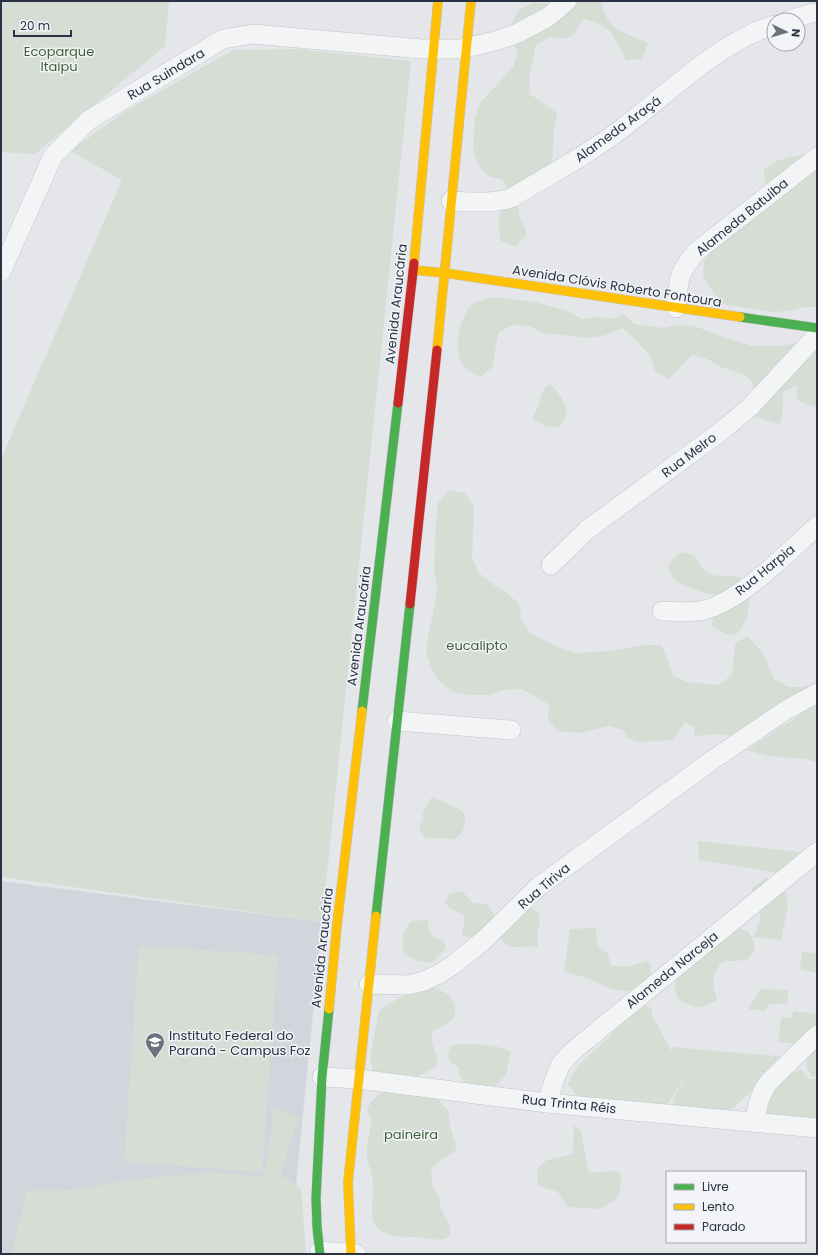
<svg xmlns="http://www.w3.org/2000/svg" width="818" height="1255" font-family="Poppins,sans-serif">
<rect width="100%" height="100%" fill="#e4e6e9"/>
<path fill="#d2d6dc" d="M 1,881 L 322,922 L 295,1196 L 297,1254 L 1,1254 Z"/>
<g fill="#d5ddd4">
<path d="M 1,1 L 169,1 L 165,46 L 35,154 L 1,152 Z"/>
<path d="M 602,1 C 605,31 625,32 648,43 L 642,59 L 626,60 C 612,35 614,26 584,19 L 575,33 L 566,39 L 550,37 L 536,45 L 529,77 L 530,94 L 557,113 L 554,130 L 552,161 L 548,171 L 517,201 L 520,217 L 527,234 L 515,247 L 501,241 C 496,219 498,214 510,195 L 503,180 L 488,176 L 478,165 L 473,150 L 475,118 L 480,103 L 513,67 L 518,53 C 508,34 510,29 518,10 L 533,3 L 563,3 Z"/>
<path d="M 295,49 L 411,61 L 322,922 L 1,877 L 1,459 L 122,180 L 70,151 L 126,111 L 233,50 Z"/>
<path d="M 817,154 L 817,307 L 804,307 L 789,311 L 771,312 L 723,304 L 712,291 L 703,276 L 704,260 L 715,247 L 727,236 L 742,228 L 756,218 L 766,204 L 764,169 L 779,160 L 794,156 Z"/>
<path d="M 488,298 L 503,298 L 535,302 L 568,311 L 582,319 L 597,317 L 614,319 L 623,313 L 634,324 L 664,328 L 678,325 L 694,326 L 724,337 L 752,346 L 783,346 L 813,339 L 817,340 L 817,407 L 811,406 L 797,400 L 797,385 L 783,392 L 783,407 L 780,424 L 765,420 L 751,414 L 753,382 L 741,373 L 723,368 L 707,359 L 692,355 L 680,367 L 669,379 L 655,371 L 651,357 L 634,338 L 622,328 L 606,335 L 589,338 L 542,333 L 529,326 L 513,325 L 499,332 L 495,349 L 493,367 L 480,377 C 474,374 464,368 461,362 C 454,347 460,314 473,304 C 477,301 484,300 488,298 Z"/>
<path d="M 549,384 C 556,389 567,402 566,413 C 566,418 562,423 560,427 C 555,427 550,428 545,426 C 540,424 538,420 533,420 C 534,412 537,411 539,405 C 542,394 541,392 549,384 Z"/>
<path d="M 449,490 L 465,493 L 474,507 L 472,558 L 479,573 L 494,585 L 507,593 L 519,604 L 522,621 L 531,634 L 561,648 L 576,653 L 611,651 L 643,645 L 661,645 L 668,660 L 673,676 L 687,682 L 718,685 L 732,675 L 735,643 L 748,636 L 763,654 L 774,679 L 788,687 L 804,687 L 817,683 L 817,762 L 805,759 L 769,756 L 747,750 L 803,713 L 794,711 L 738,737 L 716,734 L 694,736 L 695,727 L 685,722 L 673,740 L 638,742 L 627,738 L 624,730 L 609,726 L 580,733 L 559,731 L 548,721 L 549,705 L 535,696 L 521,689 L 504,690 L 488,695 L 469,695 L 454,692 L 440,682 L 431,669 L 426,651 L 428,636 L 435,604 L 437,586 L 434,571 L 436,523 L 438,503 Z"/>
<path d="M 685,552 L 694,555 C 702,569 707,577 726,576 C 732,575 735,575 741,578 L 750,602 L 746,619 L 741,629 L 734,635 L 726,634 L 712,626 L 717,595 C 703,594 685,587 674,579 C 671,576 669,571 668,567 C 672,558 676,555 685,552 Z"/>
<path d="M 432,797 L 455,807 L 465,814 C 465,826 465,833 453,840 C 444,837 436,839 426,838 L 419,829 L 423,816 L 422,813 Z"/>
<path d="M 698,841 L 808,853 L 779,873 L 699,860 Z"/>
<path d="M 766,878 L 785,886 L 788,907 L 781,940 L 754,937 L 760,919 L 761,908 L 752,902 L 752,888 Z"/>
<path d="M 462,891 L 473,903 L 489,905 L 494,916 L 503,921 L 529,907 L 538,912 L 540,922 L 538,930 L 538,947 C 528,945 514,950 506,944 C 502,941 500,937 497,934 L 480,938 L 462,936 L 464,924 L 464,915 L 451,909 L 445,903 L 449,894 Z"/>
<path d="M 428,920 L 429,932 L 434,937 L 443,940 L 446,948 L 433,962 C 420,963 414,960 404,953 C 402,937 401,933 412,921 Z"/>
<path d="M 596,928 L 597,945 L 608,954 L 611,966 L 630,966 L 649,961 L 652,976 L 633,992 L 611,989 L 592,980 L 564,971 L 570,929 Z"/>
<path d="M 727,928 L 747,930 L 753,940 L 755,950 L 748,959 L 737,961 L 726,961 L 720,964 L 714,975 L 713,984 L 717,1000 L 699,1008 L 680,1001 L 674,989 L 679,971 L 700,960 Z"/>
<path d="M 139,946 L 278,955 L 262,1172 L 124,1162 Z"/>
<path d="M 802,952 L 817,953 L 817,973 L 800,969 Z"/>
<path d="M 435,988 C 451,994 456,1000 455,1017 L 440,1028 L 433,1030 C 428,1047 441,1052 436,1067 L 418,1076 L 373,1072 L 370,1057 L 379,1010 C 391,1003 409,991 422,989 C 426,988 431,988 435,988 Z"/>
<path d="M 761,989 L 788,990 L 788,1004 L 770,1004 L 764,1011 L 748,1009 Z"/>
<path d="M 644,1004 L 651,1008 L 653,1017 L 674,1056 L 671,1047 L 789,1057 L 725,1115 L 671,1110 L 676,1094 L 683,1082 L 682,1079 L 680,1086 L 663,1110 L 579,1098 L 568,1084 L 573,1074 L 580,1064 L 605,1041 L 626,1018 Z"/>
<path d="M 793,1011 L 817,1014 L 817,1027 L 803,1045 L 778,1042 L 781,1017 L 792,1018 Z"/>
<path d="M 817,1042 L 817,1077 L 812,1077 C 803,1063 805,1054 817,1042 Z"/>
<path d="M 456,1044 C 473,1045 496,1043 511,1052 L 506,1075 L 494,1087 L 464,1083 L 459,1074 L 459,1067 L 451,1063 L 448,1054 L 450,1051 L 449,1047 Z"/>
<path d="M 800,1069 L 814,1084 L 811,1079 L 817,1078 L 817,1126 L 758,1114 L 773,1086 Z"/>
<path d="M 385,1090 L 436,1097 L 448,1111 L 451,1129 L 457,1149 L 432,1167 C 431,1174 431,1179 433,1185 C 434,1188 436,1191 437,1194 C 439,1199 440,1206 442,1211 C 445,1218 456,1231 447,1238 C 441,1242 422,1237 414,1237 C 395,1237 371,1236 372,1210 C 372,1201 374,1192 373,1183 C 372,1172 366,1162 367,1150 C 367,1132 376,1128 367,1109 L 372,1101 Z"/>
<path d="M 274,1107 L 298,1117 L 281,1175 L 301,1188 L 306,1254 L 13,1254 L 13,1246 L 27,1191 L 72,1190 L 129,1180 L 213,1172 L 264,1177 Z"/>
<path d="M 574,1125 L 581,1131 L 589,1173 L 615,1171 L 621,1174 L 620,1191 L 615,1200 L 600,1209 L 567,1207 L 558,1192 L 538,1186 L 537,1169 L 547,1160 L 573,1154 Z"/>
</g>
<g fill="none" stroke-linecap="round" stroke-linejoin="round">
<defs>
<g id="street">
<path d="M 789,20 L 812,13"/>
<path d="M 451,201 C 472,202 491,204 511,198 C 549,175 589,154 624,127 C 670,92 719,42 774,25"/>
<path d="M 1,272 L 53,156 L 89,120 L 223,39 L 253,34 L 422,49 L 461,49 L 499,40 L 518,33 L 548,17 L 567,1"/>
<path d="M 676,308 C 679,279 677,274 697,251 L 817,157"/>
<path d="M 551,565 L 587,530 L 724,429 L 750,407 L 817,335"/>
<path d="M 662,611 C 674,611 687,613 699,611 C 736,606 789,551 817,526"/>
<path d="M 397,721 L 511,730"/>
<path d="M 369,984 L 408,985 L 424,981 L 439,974 L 453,965 L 484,940 L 538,887 L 711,761 L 786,710 L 817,693"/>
<path d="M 322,1077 L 358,1079 L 547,1103 L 817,1128"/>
<path d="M 547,1103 L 555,1078 L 561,1064 L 573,1051 L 817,852"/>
<path d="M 755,1122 C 757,1107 759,1096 768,1083 L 817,1035"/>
<path d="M 320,1251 L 356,1254"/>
</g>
<g id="fast">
<path d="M 740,317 L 817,328"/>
<path d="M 362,711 L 398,403"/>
<path d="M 376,916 L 410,604"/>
<path d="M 320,1254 L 317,1227 L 316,1198 L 322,1077 L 329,1009"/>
</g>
<g id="slow">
<path d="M 414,263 L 438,1"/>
<path d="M 413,270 L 445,273 L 740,317"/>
<path d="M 437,350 L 471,1"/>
<path d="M 329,1009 L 337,925 L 362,711"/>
<path d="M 351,1254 L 348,1182 L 376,916"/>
</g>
<g id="jam">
<path d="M 398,403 L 414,263"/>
<path d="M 410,604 L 437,350"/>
</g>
</defs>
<use href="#street" stroke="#c2c4c7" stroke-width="20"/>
<use href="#fast" stroke="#c2c4c7" stroke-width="10"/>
<use href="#slow" stroke="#c2c4c7" stroke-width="10"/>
<use href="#jam" stroke="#c2c4c7" stroke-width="10"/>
<use href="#street" stroke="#f3f4f6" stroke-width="19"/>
<use href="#fast" stroke="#4caf50" stroke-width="9"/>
<use href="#slow" stroke="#ffc107" stroke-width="9"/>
<use href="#jam" stroke="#c62828" stroke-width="9"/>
</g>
<defs>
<symbol id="university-pin" viewBox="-11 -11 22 30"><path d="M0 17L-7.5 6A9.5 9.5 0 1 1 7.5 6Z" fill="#6a727d" stroke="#f2f4f8"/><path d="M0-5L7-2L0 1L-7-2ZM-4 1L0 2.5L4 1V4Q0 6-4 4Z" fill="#fff"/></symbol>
</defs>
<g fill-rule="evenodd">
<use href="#university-pin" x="144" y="1031" width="22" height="30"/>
</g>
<g text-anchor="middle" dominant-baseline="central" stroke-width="3" stroke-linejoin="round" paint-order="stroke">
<g font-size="13" fill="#3f6036" stroke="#f2f4f8">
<text x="59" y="51">Ecoparque<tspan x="59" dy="15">Itaipu</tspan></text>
<text x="477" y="645">eucalipto</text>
<text x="411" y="1134">paineira</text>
</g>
<g font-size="13" fill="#293343" stroke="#f2f4f8">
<text transform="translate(166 74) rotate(-31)">Rua Suindara</text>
<text transform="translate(618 129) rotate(-36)">Alameda Araçá</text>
<text transform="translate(742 217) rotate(-39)">Alameda Batuiba</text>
<text transform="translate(617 286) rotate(9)">Avenida Clóvis Roberto Fontoura</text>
<text transform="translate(396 304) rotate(-84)">Avenida Araucária</text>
<text transform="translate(689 455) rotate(-37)">Rua Melro</text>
<text transform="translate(765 570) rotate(-39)">Rua Harpia</text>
<text transform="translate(359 626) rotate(-83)">Avenida Araucária</text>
<text transform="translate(544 886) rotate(-40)">Rua Tiriva</text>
<text transform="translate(322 948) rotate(-84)">Avenida Araucária</text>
<text transform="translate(672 970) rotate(-39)">Alameda Narceja</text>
<text transform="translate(569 1104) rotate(6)">Rua Trinta Réis</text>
</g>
<g font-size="13" fill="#293343" stroke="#f2f4f8" text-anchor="start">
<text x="169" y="1035">Instituto Federal do<tspan x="169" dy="15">Paraná - Campus Foz</tspan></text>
</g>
</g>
<rect width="818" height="1255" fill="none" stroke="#293343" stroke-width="4"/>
<rect x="666" y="1171" width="140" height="72" fill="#f2f4f8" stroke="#a2a7b0"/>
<rect x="674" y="1184" width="20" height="6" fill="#4caf50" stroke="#a2a7b0"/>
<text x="702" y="1191" font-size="12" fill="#293343">Livre</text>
<rect x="674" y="1204" width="20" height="6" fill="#ffc107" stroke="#a2a7b0"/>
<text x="702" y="1211" font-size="12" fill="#293343">Lento</text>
<rect x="674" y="1224" width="20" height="6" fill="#c62828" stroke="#a2a7b0"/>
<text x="702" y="1231" font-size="12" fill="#293343">Parado</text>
<g transform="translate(786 32) rotate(95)"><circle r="19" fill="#f2f4f8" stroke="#a2a7b0"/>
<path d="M0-3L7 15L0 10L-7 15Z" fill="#6a727d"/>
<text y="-6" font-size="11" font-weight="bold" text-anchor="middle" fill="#293343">N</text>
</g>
<path d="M14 30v6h57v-6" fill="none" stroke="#293343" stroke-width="2"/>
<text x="20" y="30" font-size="12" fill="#293343" stroke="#f2f4f8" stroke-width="3" paint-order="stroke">20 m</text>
</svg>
